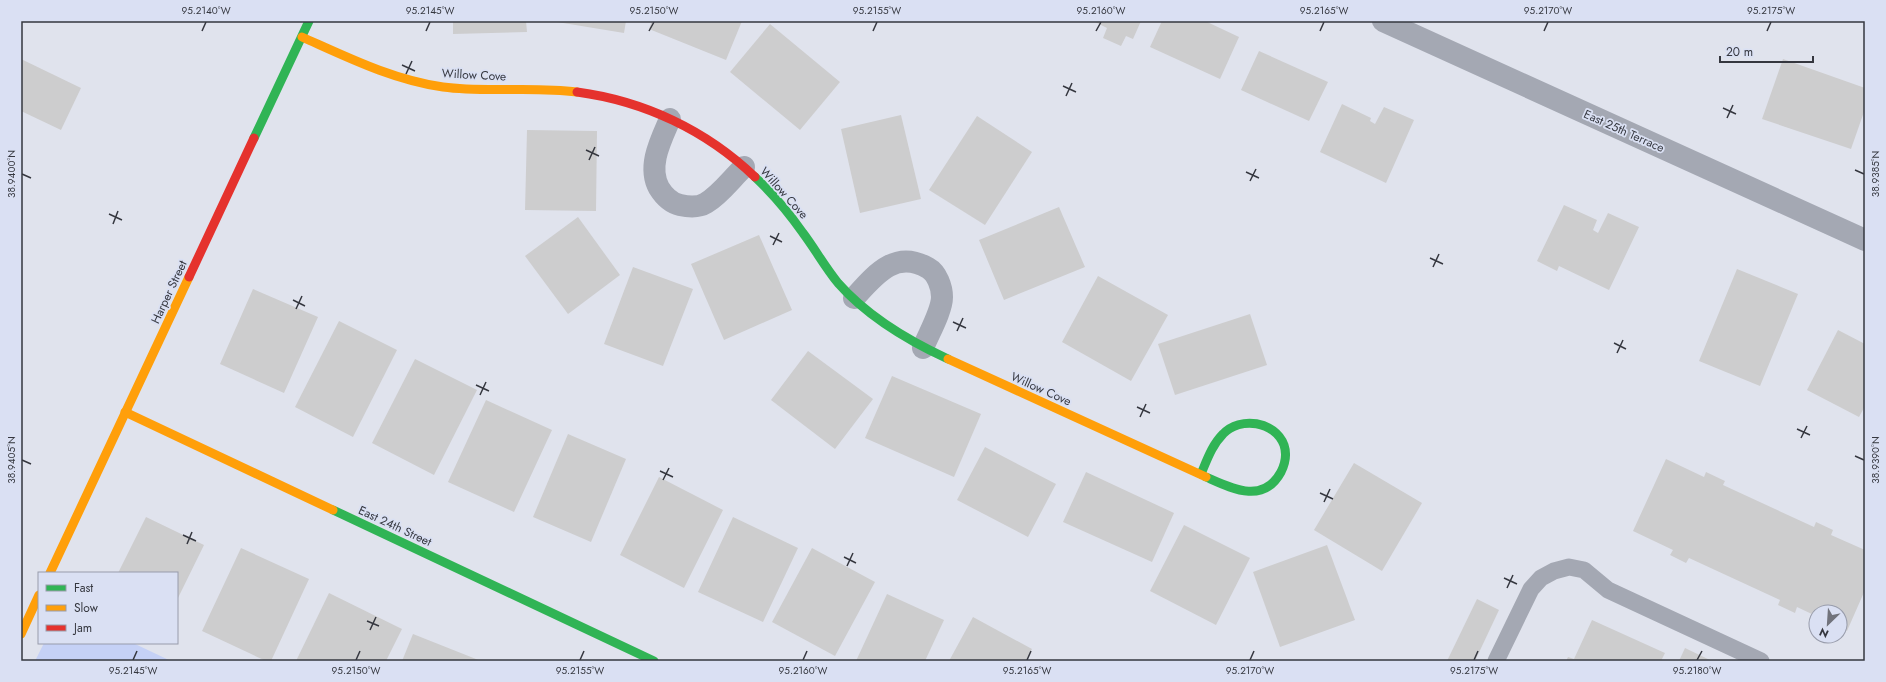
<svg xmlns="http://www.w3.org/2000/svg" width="1886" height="682" font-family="Jost,sans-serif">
<rect width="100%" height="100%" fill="#e0e3ed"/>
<path fill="#c5d1f6" d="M 44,643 L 133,643 L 171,661 L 35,661 Z"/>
<g fill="#cdcdce">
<path d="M 453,21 L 526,21 L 527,32 L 453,34 Z"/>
<path d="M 551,21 L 626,21 L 624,33 Z"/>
<path d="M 652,21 L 742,21 L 726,60 L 649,29 Z"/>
<path d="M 1093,21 L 1141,21 L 1133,39 L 1126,36 L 1121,46 L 1103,38 L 1107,28 Z"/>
<path d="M 1162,21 L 1205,21 L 1239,37 L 1220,79 L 1150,47 Z"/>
<path d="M 770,24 L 840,82 L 800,130 L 730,72 Z"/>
<path d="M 1259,51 L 1328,82 L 1309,121 L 1241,90 Z"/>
<path d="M 21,59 L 81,88 L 61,130 L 21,111 Z"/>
<path d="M 1783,59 L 1865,88 L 1865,109 L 1851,149 L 1762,119 Z"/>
<path d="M 1342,104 L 1371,118 L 1370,121 L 1375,124 L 1384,107 L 1414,120 L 1386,183 L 1320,152 Z"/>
<path d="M 901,115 L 921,199 L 860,213 L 841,129 Z"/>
<path d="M 977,116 L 1032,152 L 985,225 L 929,190 Z"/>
<path d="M 527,130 L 597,131 L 596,211 L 525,210 Z"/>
<path d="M 1564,205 L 1597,220 L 1593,230 L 1598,233 L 1608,213 L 1639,227 L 1609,290 L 1559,266 L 1557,271 L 1537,261 Z"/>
<path d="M 1059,207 L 1085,267 L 1004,300 L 979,240 Z"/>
<path d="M 578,217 L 620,275 L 568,314 L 525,256 Z"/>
<path d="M 759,235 L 792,310 L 724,340 L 691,264 Z"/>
<path d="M 633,267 L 693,289 L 663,366 L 604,344 Z"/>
<path d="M 1737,269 L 1798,294 L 1760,386 L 1699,361 Z"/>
<path d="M 1098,276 L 1168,315 L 1131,381 L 1062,342 Z"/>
<path d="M 253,289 L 318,317 L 284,393 L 220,364 Z"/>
<path d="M 1250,314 L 1267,365 L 1175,395 L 1158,344 Z"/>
<path d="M 339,321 L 397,350 L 353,437 L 295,407 Z"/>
<path d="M 1838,330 L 1865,344 L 1865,406 L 1859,417 L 1807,390 Z"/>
<path d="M 808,351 L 873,399 L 835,449 L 771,400 Z"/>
<path d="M 415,359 L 477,390 L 434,475 L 372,443 Z"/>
<path d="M 892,376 L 981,414 L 954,477 L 865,438 Z"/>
<path d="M 486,400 L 552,430 L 514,512 L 448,482 Z"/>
<path d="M 568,434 L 626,459 L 591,542 L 533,517 Z"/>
<path d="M 985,447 L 1056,484 L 1028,537 L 957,500 Z"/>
<path d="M 1666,459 L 1704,477 L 1706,472 L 1725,481 L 1723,485 L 1814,527 L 1816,522 L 1833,530 L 1831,535 L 1865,550 L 1865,590 L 1847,631 L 1840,627 L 1840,612 L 1816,612 L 1816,616 L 1797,607 L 1795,613 L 1778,605 L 1780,600 L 1689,558 L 1686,563 L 1670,555 L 1673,550 L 1633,531 Z"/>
<path d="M 1354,463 L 1422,503 L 1382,571 L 1314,530 Z"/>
<path d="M 1086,472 L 1174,513 L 1152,562 L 1063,522 Z"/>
<path d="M 659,477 L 723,510 L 684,588 L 620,555 Z"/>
<path d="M 146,517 L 204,545 L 177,600 L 177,573 L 118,573 Z"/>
<path d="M 733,517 L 798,548 L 763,622 L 698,592 Z"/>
<path d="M 1184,525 L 1250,558 L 1216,625 L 1150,591 Z"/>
<path d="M 1327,545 L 1355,620 L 1280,647 L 1253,572 Z"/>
<path d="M 241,548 L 309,579 L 271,661 L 266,661 L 202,631 Z"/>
<path d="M 812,548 L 875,582 L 835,656 L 772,622 Z"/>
<path d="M 329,593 L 402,629 L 386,661 L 296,661 Z"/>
<path d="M 887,594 L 944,620 L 925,661 L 856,661 Z"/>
<path d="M 1477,599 L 1499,610 L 1475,661 L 1447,661 Z"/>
<path d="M 973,617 L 1032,649 L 1026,661 L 949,661 Z"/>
<path d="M 1592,620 L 1665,653 L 1661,661 L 1566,661 L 1568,657 L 1574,659 Z"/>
<path d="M 413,634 L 481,661 L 402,661 Z"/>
<path d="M 1685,648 L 1712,661 L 1679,661 Z"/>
</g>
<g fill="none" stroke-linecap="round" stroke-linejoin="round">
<path stroke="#a4a8b3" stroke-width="17" d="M 1496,661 L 1531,589 L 1541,578 L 1554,571 L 1569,567 L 1584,570 L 1608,590 L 1761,661"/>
<g stroke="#a4a8b3" stroke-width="22">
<path d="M 1383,21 L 1865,240"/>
<path d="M 670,119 C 661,140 647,166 659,188 C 664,196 671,203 680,205 C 689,207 698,208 706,203 C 721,194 732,178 744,167"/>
<path d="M 854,298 C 875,275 895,249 928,268 C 937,273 942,287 942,297 C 942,311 928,335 923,348"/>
</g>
<g stroke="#30b455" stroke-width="9">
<path d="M 254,138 L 309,21"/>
<path d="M 755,177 C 773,194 789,213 803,233 C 815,249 825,267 838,283 C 867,316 909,341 948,359"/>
<path d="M 1201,474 C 1207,460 1212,445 1223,434 C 1240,416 1275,421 1284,445 C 1287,454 1285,464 1281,472 C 1263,505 1231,488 1206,477"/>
<path d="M 333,510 L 654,661"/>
</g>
<g stroke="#ff9f0a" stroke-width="9">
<path d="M 302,37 C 347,57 393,80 443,87 C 487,93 532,86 577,92"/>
<path d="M 948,359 L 1206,477"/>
<path d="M 125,412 L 333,510"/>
<path d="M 50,573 L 189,277"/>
<path d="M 21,634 L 39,595"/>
</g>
<g stroke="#e5322d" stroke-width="9">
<path d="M 577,92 C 644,101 706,130 755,177"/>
<path d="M 189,277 L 254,138"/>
</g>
</g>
<path fill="none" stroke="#35373f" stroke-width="1.5" d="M 202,31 L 206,22M 426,31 L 430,22M 649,31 L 654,22M 873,31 L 877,22M 1096,31 L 1101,22M 1320,31 L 1324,22M 1544,31 L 1548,22M 1767,31 L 1771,22M 402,65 L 415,71M 406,74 L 412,61M 1063,86 L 1076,92M 1066,96 L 1072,83M 1723,108 L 1736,114M 1727,118 L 1733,105M 586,150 L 599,156M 589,160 L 595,147M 1855,170 L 1864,174M 1246,172 L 1259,178M 22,174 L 31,178M 1250,181 L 1256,169M 109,214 L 122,220M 113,224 L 118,211M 770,236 L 782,242M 773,245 L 779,233M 1430,258 L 1443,264M 1433,267 L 1439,254M 293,300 L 305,306M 296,309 L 302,296M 953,322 L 966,328M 957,331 L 963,318M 1614,343 L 1626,349M 1617,353 L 1623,340M 476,385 L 489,391M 480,395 L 486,382M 1137,407 L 1150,413M 1140,417 L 1146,404M 1797,429 L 1810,435M 1801,438 L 1807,426M 1855,456 L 1864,460M 22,460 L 31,464M 660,471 L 673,477M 663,480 L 669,468M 1320,493 L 1333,499M 1324,502 L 1330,489M 183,535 L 196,541M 187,544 L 192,532M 844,557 L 856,563M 847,566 L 853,553M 1504,578 L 1517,584M 1507,588 L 1513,575M 367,621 L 379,626M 370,630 L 376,617M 133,660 L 137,651M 356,660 L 360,651M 580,660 L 584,651M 803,660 L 807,651M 1027,660 L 1031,651M 1250,660 L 1254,651M 1474,660 L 1478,651M 1697,660 L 1702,651"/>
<g text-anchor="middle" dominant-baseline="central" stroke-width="3.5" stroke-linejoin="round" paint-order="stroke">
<g font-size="12" fill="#35373f" stroke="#dae0f3">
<text transform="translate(474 75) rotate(3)">Willow Cove</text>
<text transform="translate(1624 131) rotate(24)">East 25th Terrace</text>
<text transform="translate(784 193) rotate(48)">Willow Cove</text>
<text transform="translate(169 292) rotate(-65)">Harper Street</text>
<text transform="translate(1041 389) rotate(24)">Willow Cove</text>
<text transform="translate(395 526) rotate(25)">East 24th Street</text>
</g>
</g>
<rect width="1886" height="682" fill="none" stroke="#dae0f3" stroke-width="44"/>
<rect x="38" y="572" width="140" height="72" fill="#dae0f3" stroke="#989cab"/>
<rect x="46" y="585" width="20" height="6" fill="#30b455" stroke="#989cab"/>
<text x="74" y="592" font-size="12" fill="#35373f">Fast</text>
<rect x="46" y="605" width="20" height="6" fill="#ff9f0a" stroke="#989cab"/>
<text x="74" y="612" font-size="12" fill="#35373f">Slow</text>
<rect x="46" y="625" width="20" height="6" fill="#e5322d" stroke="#989cab"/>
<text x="74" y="632" font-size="12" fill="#35373f">Jam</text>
<g transform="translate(1828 624) rotate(205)"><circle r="19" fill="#dae0f3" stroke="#989cab"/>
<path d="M0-3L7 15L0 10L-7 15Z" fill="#71737c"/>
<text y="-6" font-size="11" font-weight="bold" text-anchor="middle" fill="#35373f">N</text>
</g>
<path d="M1720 56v6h93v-6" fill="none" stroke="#35373f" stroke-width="2"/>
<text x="1726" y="56" font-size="12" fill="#35373f" stroke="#dae0f3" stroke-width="3" paint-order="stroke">20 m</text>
<rect x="22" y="22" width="1842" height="638" fill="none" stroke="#35373f" stroke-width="1.5"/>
<g font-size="10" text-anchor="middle" fill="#35373f">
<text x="206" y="14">95.2140°W</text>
<text x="430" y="14">95.2145°W</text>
<text x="654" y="14">95.2150°W</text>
<text x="877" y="14">95.2155°W</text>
<text x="1101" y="14">95.2160°W</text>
<text x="1324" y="14">95.2165°W</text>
<text x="1548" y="14">95.2170°W</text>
<text x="1771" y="14">95.2175°W</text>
<text transform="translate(11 174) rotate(-90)" y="4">38.9400°N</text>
<text transform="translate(1875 174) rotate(-90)" y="4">38.9385°N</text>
<text transform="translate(11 460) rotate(-90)" y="4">38.9405°N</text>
<text transform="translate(1875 460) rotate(-90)" y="4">38.9390°N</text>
<text x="133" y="674">95.2145°W</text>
<text x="356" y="674">95.2150°W</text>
<text x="580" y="674">95.2155°W</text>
<text x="803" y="674">95.2160°W</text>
<text x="1027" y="674">95.2165°W</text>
<text x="1250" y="674">95.2170°W</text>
<text x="1474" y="674">95.2175°W</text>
<text x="1697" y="674">95.2180°W</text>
</g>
</svg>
